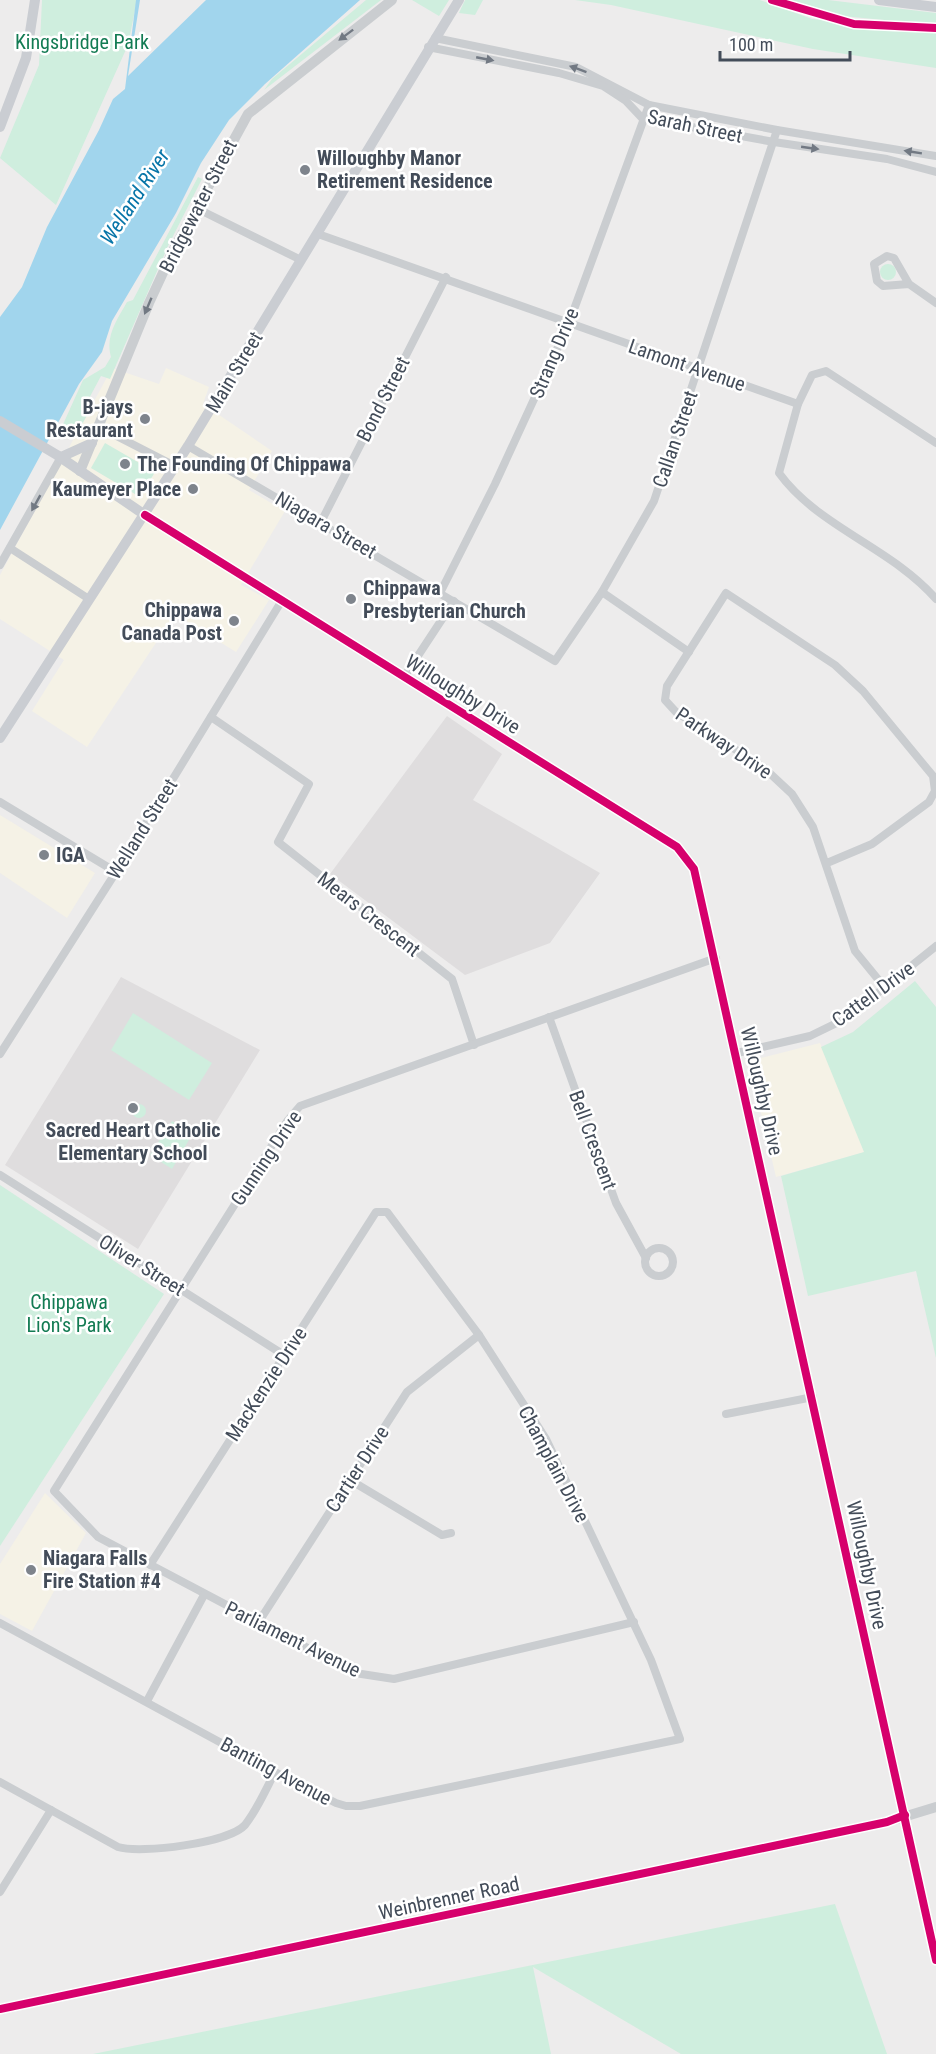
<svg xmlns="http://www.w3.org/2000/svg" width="936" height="2054" font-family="'Roboto Condensed',sans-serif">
<rect width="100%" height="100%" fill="#edecec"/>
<g fill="#f5f2e6">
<path d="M 112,368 L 159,384 L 166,368 L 209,387 L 203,404 L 272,451 L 249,490 L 285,511 L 241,585 L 269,600 L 236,652 L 175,614 L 87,747 L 32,711 L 64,660 L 0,619 L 0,575 Z"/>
<path d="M 0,815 L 95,873 L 67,918 L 0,873 Z"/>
<path d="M 820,1043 L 865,1152 L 776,1177 L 749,1061 Z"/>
<path d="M 45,1493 L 86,1533 L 32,1631 L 0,1614 L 0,1564 Z"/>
</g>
<g fill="#dfddde">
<path d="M 447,716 L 502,754 L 473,800 L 600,873 L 550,943 L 465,975 L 330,874 Z"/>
<path d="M 121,977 L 260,1050 L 138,1249 L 5,1165 Z"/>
</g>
<g fill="#cfeede">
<path d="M 42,0 L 137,0 L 128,45 L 56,205 L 0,158 L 39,65 Z"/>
<path d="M 366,0 L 381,0 L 264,90 L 272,79 Z"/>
<path d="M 412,0 L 449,0 L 439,16 Z"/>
<path d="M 465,0 L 483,0 L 475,15 L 459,13 Z"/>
<path d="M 575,0 L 760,0 L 812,19 L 936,32 L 936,68 L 813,49 L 611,5 Z"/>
<path d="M 776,0 L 828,0 L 936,13 L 936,25 L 832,15 Z"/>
<path d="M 198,177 L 202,179 L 168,246 L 110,379 L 101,376 L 86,404 L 96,412 L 90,410 L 80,428 L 60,431 L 83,380 L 105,367 L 111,357 C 105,336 117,320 127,302 L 133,300 Z"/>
<circle cx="888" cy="272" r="8"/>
<path d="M 105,443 L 155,472 L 140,497 L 91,468 Z"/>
<path d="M 915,981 L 936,1007 L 936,1358 L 916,1271 L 808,1296 L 781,1176 L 864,1152 L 821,1047 L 853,1032 Z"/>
<path d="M 133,1013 L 212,1063 L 189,1100 L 111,1050 Z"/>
<circle cx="139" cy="1111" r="7"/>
<path d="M 172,1121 L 193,1133 L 172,1169 L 150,1155 Z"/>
<path d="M 0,1185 L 164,1294 L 0,1546 Z"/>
<path d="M 835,1904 L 887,2054 L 681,2054 L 533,1967 L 551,2054 L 93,2054 Z"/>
</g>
<path fill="#a1d5ed" d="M 136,0 L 140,0 L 128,76 L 206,0 L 360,0 L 265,84 L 229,120 L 201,163 L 176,213 L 112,321 L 102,352 L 79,384 L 0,530 L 0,317 L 22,287 L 47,227 L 99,130 L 113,99 L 125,89 Z"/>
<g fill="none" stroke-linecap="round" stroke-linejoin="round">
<g stroke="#cacdd0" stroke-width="8">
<path d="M 435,38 L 576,67 L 649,105 L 777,130 L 936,156"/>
<path d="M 428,47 L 559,73 L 603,86 L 626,101 L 642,118 L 774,142 L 887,159 L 936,172"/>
<path d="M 196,208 L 301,260"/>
<path d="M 318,234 L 798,404"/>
<path d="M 909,284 L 883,286 L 877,281 L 874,264 L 887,256 L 894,258 L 909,284 L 936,303"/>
<path d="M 99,427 L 175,466"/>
<path d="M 936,443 L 826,371 L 812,375 L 798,404 L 779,473 C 818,527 892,548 936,599"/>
<path d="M 188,446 L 555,661 L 602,592 L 654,501 L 777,130"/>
<path d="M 321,522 L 446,277"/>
<path d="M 10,548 L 89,599"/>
<path d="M 0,565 L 61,457"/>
<path d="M 602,592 L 689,652"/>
<path d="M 440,593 L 495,484 L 569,323 L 649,105"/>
<path d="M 404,677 L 454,601"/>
<path d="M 211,717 L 309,784 L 278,842 L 452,979 L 474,1045"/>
<path d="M 0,802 L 116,872"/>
<path d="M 827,863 L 872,844 L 929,802 L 935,791 L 933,776 L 863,691 L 835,665 L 726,593 L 667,686 L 665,700 L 676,712 L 763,767 L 792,794 L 813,827 L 855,951 L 886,989"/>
<path d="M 549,1017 L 616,1203 L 646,1258"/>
<path d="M 737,1053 L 810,1036 L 845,1019 L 936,946"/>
<path d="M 0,1054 L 116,872 L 281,602"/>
<path d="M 0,1175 L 284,1355"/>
<circle cx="659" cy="1262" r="14"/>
<path d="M 726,1414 L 813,1397"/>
<path d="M 350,1480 L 442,1535 L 451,1533"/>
<path d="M 634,1622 L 394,1679 L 355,1673 L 98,1537 L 54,1491 L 288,1120 L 300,1106 L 716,958"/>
<path d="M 0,1623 L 275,1772 L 336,1803 L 346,1806 L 360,1806 L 680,1739 L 651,1660 L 546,1439 L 479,1335 L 387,1212 L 376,1212 L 150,1565"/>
<path d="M 258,1623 L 407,1392 L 479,1335"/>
<path d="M 147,1701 L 204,1595"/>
<path d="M 0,1782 L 118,1847 C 141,1854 229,1843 245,1825 C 257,1810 266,1789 275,1772"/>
<path d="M 0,1892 L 51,1810"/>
</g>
<g stroke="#cacdd0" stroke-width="10">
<path d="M 80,471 L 149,303 L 174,249 L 248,114 L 392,0"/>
<path d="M 145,515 L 677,847 L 694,869 L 936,1960"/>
<path d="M 0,2009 L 887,1822 L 936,1807"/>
</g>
<g stroke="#cacdd2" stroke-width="10">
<path d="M 879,0 L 936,7"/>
<path d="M 0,127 L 26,58 L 35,0"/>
<path d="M 0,421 L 57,455 L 145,515"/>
<path d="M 61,457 L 92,443"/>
<path d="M 0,738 L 188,446 L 459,0"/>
</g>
<defs>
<g id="cycleway">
<path d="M 772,0 L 854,24 L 936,28"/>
<path d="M 145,515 L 677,847 L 694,869 L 936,1960"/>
<path d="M 0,2009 L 887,1822 L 905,1815"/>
</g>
</defs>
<use href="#cycleway" stroke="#fff" stroke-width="11"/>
<use href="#cycleway" stroke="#d6006c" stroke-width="8"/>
</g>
<defs><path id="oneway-solid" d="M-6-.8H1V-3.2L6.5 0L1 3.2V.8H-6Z" transform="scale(1.5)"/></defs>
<g fill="#727983">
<use href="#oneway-solid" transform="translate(346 35) rotate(143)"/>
<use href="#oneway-solid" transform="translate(485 59) rotate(11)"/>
<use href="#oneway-solid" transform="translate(578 69) rotate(-160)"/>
<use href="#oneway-solid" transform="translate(810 148) rotate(8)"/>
<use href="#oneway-solid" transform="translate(913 152) rotate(-171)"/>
<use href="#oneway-solid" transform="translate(148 306) rotate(113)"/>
<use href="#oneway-solid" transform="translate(36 503) rotate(119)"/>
</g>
<g fill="#7e848c" stroke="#fff" stroke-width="2">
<circle cx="305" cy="170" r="6"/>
<circle cx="145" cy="419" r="6"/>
<circle cx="125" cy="464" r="6"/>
<circle cx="193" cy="489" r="6"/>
<circle cx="351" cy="599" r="6"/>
<circle cx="234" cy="621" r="6"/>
<circle cx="44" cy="855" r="6"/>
<circle cx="133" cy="1108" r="6"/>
<circle cx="31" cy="1570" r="6"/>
</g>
<g text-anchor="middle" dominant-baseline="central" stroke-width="5" stroke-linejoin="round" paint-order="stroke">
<g font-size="20" fill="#137b53" stroke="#fff">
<text x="82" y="42">Kingsbridge Park</text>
<text x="69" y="1302">Chippawa<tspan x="69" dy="23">Lion's Park</tspan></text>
</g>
<g font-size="20" fill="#434c59" stroke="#fff">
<text transform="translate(695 126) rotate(12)">Sarah Street</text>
<text transform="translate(198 206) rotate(-63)">Bridgewater Street</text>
<text transform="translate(554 353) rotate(-67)">Strang Drive</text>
<text transform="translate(687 365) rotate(19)">Lamont Avenue</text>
<text transform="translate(234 372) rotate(-59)">Main Street</text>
<text transform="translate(383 399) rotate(-63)">Bond Street</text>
<text transform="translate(675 439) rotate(-71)">Callan Street</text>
<text transform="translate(326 525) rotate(30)">Niagara Street</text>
<text transform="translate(463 694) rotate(32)">Willoughby Drive</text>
<text transform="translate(724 743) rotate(34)">Parkway Drive</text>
<text transform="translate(142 829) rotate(-58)">Welland Street</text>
<text transform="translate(369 914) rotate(38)">Mears Crescent</text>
<text transform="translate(873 994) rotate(-36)">Cattell Drive</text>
<text transform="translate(762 1091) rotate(77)">Willoughby Drive</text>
<text transform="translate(593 1140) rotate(70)">Bell Crescent</text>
<text transform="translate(266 1158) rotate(-56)">Gunning Drive</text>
<text transform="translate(142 1265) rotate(32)">Oliver Street</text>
<text transform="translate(266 1384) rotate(-57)">MacKenzie Drive</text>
<text transform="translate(554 1464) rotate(62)">Champlain Drive</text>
<text transform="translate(357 1469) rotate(-57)">Cartier Drive</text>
<text transform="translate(867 1565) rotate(78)">Willoughby Drive</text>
<text transform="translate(293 1639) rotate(26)">Parliament Avenue</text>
<text transform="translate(276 1771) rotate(28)">Banting Avenue</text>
<text transform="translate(449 1898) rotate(-12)">Weinbrenner Road</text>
</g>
<g font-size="20" font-weight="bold" fill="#434c59" stroke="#fff" text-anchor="start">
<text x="317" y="158">Willoughby Manor<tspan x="317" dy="23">Retirement Residence</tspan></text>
<text x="133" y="407" text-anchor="end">B-jays<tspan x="133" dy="23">Restaurant</tspan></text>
<text x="137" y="464">The Founding Of Chippawa</text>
<text x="181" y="489" text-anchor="end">Kaumeyer Place</text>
<text x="363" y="588">Chippawa<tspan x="363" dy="23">Presbyterian Church</tspan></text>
<text x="222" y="610" text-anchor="end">Chippawa<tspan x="222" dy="23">Canada Post</tspan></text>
<text x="56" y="855">IGA</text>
<text x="133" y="1130" text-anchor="middle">Sacred Heart Catholic<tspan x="133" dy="23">Elementary School</tspan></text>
<text x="43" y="1558">Niagara Falls<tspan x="43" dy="23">Fire Station #4</tspan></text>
</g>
<g font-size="21" font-style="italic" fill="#0775a8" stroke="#fff">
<text transform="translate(135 197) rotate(-57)">Welland River</text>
</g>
</g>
<path d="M720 51v9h130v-9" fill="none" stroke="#434c59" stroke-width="3"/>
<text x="729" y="51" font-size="18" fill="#434c59" stroke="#ffffff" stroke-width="4.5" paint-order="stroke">100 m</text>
</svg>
